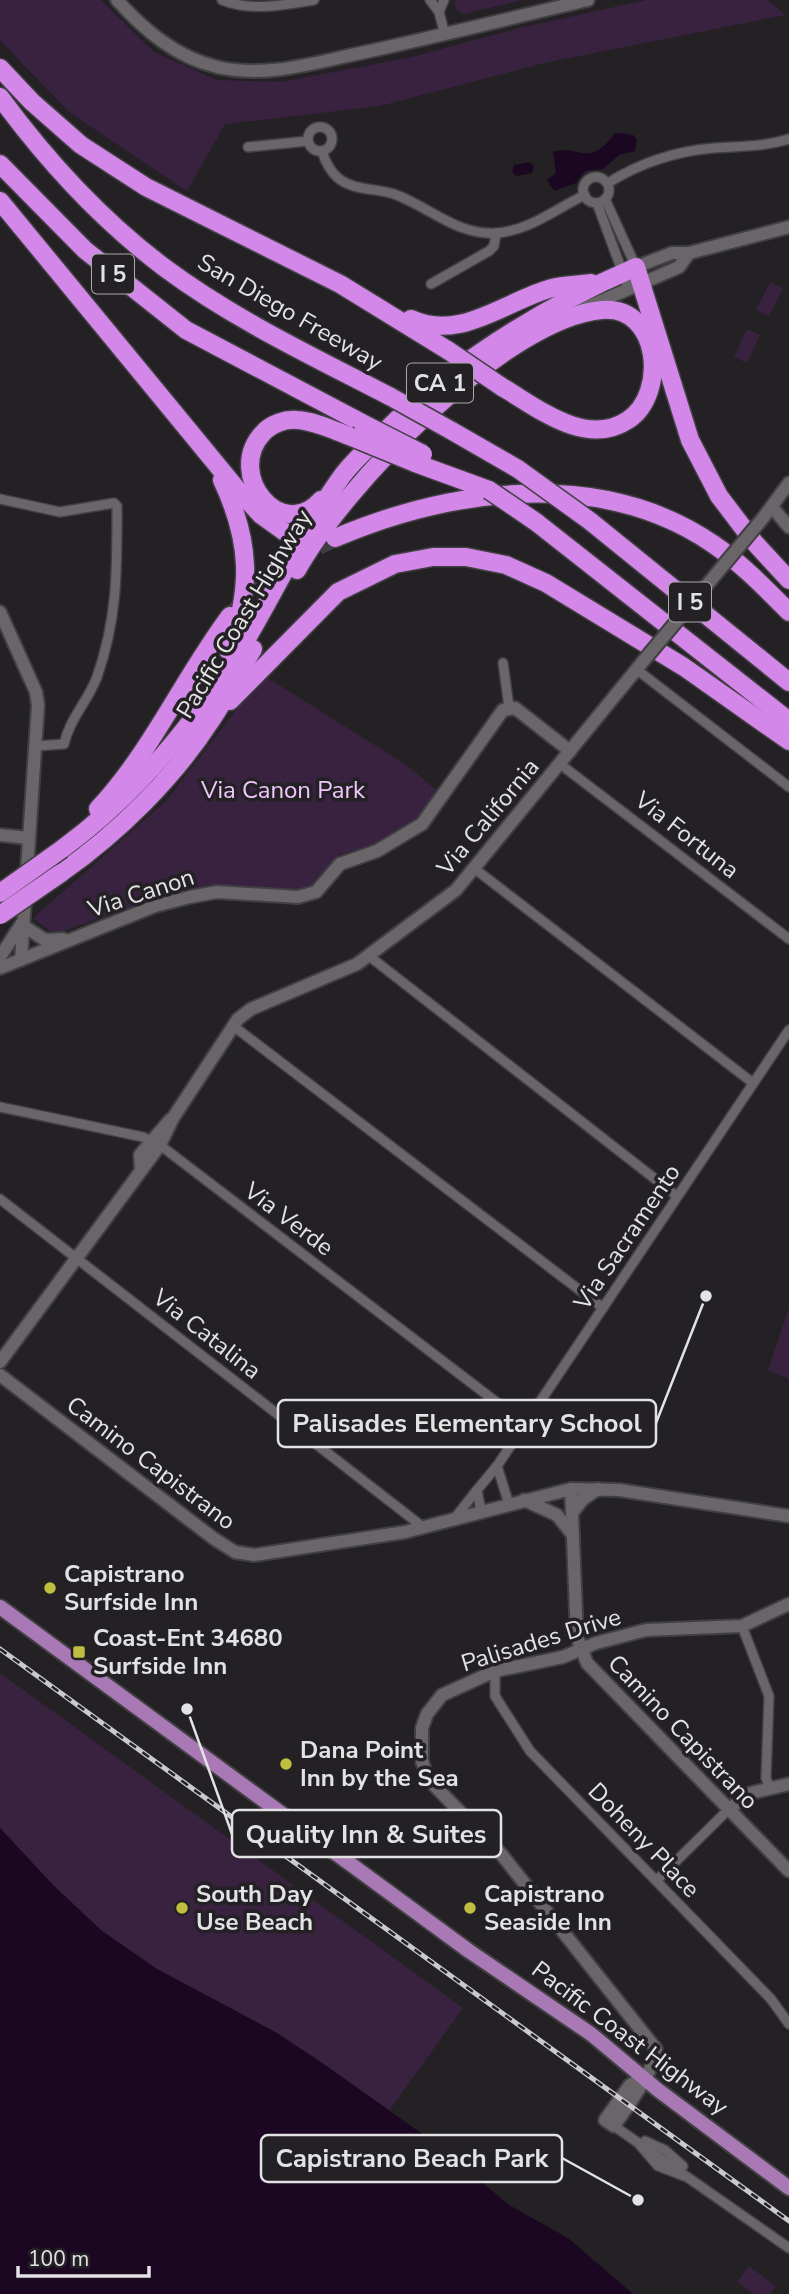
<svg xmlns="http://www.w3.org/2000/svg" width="789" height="2294" font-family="'Nunito Sans',sans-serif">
<rect width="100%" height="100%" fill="#242125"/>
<g fill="#38223f">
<path d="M 0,0 L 101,0 L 154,52 L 217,80 L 281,82 L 412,57 L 519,28 L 646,0 L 768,0 L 785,15 L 544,63 L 380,106 L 225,124 L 187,191 L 69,112 L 0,40 Z"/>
<path d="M 455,0 L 523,0 L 464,14 L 456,9 Z"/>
<path d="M 770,282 L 783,288 L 769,316 L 756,310 Z"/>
<path d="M 747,329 L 760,335 L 747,363 L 734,357 Z"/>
<path d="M 263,675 L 408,766 L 442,795 L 420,823 L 402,829 L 371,846 L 339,855 L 311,885 L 301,891 L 200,890 L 168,895 L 54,934 L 33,918 L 166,801 Z"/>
<path d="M 789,1308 L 789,1379 L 768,1370 Z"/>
<path d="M 0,1673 L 463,2008 L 389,2111 L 277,2033 L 157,1969 L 102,1931 L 53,1885 L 0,1828 Z"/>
<path d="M 749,2266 L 776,2286 L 770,2294 L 754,2294 L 737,2282 Z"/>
</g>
<g fill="#1c0722">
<path d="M 621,133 L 633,135 L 637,140 L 635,151 L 619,155 L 603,169 L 585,171 L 576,183 L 554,191 L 547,180 L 556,173 L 553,152 C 577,143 588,170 614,134 Z"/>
<path d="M 529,162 L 534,166 L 532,173 L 516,176 L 512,172 L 514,165 Z"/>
<path d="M 0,1828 L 53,1885 L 102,1931 L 157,1969 L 277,2033 L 321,2062 L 442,2148 L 509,2205 L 568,2238 L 633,2294 L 0,2294 Z"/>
</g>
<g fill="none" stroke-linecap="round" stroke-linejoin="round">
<path stroke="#413e42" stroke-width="18" stroke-dasharray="18 9" stroke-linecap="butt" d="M 234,612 L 299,555 L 335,538"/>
<defs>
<g id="street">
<path d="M 222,0 C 251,12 284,5 314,0"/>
<path d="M 430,0 L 439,12 L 445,35"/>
<path d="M 439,12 L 444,0"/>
<circle cx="320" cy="139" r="12"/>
<path d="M 248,147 L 308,141"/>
<path d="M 322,151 C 325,161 330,171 338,178 C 354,191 376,188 394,194 C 430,207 457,236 497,233 C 531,230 555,209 585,195"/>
<circle cx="596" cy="190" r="13"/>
<path d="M 608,183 C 640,163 677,151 714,148 C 741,146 763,147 789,139"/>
<path d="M 605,199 L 636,267"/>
<path d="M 597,203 L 628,287"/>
<path d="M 431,284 L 489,251 L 494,246 L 496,233"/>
<path d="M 0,499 L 60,512 L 114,503 L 117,506 C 117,568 118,617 97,677 C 88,701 70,718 64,744 L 36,746"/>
<path d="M 503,663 L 509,707"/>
<path d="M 636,669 L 789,787"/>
<path d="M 560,764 L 789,939"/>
<path d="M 475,869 L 753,1083"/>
<path d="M 369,956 L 677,1196"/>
<path d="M 232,1025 L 603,1308"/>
<path d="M 0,1107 L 143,1137 L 160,1145 L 525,1424"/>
<path d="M 0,1199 L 423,1527"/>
<path d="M 497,1466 L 509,1504"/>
<path d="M 481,1511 L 477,1490 L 497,1466 L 789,1030"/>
<path d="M 454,1519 L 477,1490"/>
<path d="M 742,1626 L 769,1696 L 766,1778 L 769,1786"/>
<path d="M 495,1671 L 495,1696 L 530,1751 L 771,1999 L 789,2024"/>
<path d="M 657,1880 L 729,1809"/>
<path d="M 614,2126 L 789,2248"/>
<path d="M 645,2141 L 665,2150 L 683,2166"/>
<path d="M 640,2145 L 658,2166 L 684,2176"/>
</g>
<g id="secondary">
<path d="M 117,0 C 145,31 176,57 217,67 C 268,79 320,61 370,51 C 443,35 515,17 588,0"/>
<path d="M 636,267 L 672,253 L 689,253 L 789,227"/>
<path d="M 578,311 L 679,267 L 689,253"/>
<path d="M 772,507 L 789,527"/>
<path d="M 763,518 L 789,483"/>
<path d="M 0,612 L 36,692 L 38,705 L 21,960"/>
<path d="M 0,835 L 28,838"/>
<path d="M 22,925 L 45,940 L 63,939"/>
<path d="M 0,957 L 22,923"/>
<path d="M 0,968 L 155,906 L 190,897 L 217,892 L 298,897 L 316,892 L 340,864 L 377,851 L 422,824 L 503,710 L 515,708 L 570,751"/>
<path d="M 141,1169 L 140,1155 L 170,1120"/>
<path d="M 0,1362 L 160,1145 L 173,1118 L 238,1019 L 251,1009 L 357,964 L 456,890 L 645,659"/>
<path d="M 0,1375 L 213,1538 L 235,1552 L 254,1555 L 405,1532 L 571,1489 L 619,1490 L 789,1516"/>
<path d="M 571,1489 L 577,1637 L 587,1663 L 789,1871"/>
<path d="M 524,1500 L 557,1515 L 573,1535"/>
<path d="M 572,1513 L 583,1499 L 598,1489"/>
<path d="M 729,1809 L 751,1793 L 789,1784"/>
<path d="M 644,2076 L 630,2085 L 605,2120 L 614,2126 C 625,2110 657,2067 656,2049 L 502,1855 L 428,1779 L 422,1761 L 422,1728 L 427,1714 L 442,1695 L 495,1671 L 563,1657 L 596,1643 L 646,1630 L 742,1626 L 789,1604"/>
</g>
<path id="primary" d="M 0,1607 L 469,1951 L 591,2034 L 658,2090 L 789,2188"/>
<g id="highway">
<path d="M 0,68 L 32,102 L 81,145 L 146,187 L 340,284 L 449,351"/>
<path d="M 0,97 C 47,161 101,220 165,268 C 235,320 314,357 391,397"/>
<path d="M 0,164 L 85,250 L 186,330 L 362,423"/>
<path d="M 0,201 L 236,488 L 261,515 L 307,548"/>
<path d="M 411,319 C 460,342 505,301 552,288 C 564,285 578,285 591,283"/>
<path d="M 452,431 L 518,469"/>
<path d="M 415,463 L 489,490"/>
<path d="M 222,480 C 251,542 252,588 229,652"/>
<path d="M 321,500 C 282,544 224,475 263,433 C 271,424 285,419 297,420 C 315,421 333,430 349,436"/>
<path d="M 590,521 L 789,682"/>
<path d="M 536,522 L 789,721"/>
<path d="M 335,538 C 453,488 602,468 713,544 C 741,563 765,588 789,612"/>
<path d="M 297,570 C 343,487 505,318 602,310 C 660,305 668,394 628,420 C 586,448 538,408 502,387"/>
<path d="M 230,701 L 338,592 L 395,564 L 433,557 L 466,557 L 506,565 L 546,583 L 684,667 L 789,741"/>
<path d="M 98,809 C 152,751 183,679 230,616"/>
<path d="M 62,849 C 137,794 195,724 243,645 C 277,589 303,530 342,476 C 353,461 368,448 382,434 C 455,361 542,308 636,267 L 690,440 L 719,496 L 754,542 L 789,580"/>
<path d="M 61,873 C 118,833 174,778 212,719 C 227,697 239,672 253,649"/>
</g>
</defs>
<use href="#street" stroke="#403f41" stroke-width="12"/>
<use href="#secondary" stroke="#403f41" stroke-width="16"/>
<use href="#primary" stroke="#403f41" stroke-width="18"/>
<use href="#highway" stroke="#403f41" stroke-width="21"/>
<use href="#street" stroke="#696569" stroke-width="9"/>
<use href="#secondary" stroke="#696569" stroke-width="12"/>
<use href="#primary" stroke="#a979b6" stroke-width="14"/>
<use href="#highway" stroke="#d387e9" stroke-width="18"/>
<defs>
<path id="rail" d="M 0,1649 L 789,2221"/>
</defs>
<use href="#rail" stroke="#cac9cb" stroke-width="5"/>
<use href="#rail" stroke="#242125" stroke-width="2.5" stroke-dasharray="8" stroke-linecap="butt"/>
<defs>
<path id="secondary-bridge" d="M 645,659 L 763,518"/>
<g id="highway-bridge">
<path d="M 449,351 L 502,387"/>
<path d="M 391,397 L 452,431"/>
<path d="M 362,423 L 423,454"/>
<path d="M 349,436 L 415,463"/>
<path d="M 518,469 L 590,521"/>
<path d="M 489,490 L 536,522"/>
<path d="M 0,893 L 62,849"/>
<path d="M 0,915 L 61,873"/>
</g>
</defs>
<use href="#secondary-bridge" stroke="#403f41" stroke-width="16" stroke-linecap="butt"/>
<use href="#highway-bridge" stroke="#403f41" stroke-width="21" stroke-linecap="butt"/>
<use href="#secondary-bridge" stroke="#696569" stroke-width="12"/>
<use href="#highway-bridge" stroke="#d387e9" stroke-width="18"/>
</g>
<g fill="#c0be41" stroke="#242125" stroke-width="2.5">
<circle cx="50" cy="1588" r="7"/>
<rect x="72" y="1645" width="14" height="14" rx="3.5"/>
<circle cx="286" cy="1764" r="7"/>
<circle cx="182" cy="1908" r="7"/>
<circle cx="470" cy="1908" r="7"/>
</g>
<g text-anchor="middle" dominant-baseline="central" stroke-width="7" stroke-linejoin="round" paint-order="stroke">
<g fill="#242125" stroke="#aaa8ab" stroke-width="2">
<rect x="92" y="254.5" width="42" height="39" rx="5"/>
<rect x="407" y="363.5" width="66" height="39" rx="5"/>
<rect x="669" y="582.5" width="42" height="39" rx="5"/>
</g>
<g font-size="23" font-weight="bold" fill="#e3e2e4">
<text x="113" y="274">I 5</text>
<text x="440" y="383">CA 1</text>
<text x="690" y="602">I 5</text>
</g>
<g font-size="24" fill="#e3e2e4" stroke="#242125">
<text transform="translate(290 312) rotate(30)">San Diego Freeway</text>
<text transform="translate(244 614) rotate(-59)">Pacific Coast Highway</text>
<text transform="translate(488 817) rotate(-50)">Via California</text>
<text transform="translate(687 835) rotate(38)">Via Fortuna</text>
<text transform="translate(141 893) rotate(-18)">Via Canon</text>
<text transform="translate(289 1219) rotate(37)">Via Verde</text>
<text transform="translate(627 1237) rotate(-56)">Via Sacramento</text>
<text transform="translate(207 1334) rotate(38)">Via Catalina</text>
<text transform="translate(151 1463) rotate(37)">Camino Capistrano</text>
<text transform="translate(541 1640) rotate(-17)">Palisades Drive</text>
<text transform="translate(683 1732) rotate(46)">Camino Capistrano</text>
<text transform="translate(644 1840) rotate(46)">Doheny Place</text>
<text transform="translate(630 2038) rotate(37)">Pacific Coast Highway</text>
</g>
<g font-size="24" fill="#f1c5fe" stroke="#242125">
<text x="283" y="790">Via Canon Park</text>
</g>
<g font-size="24" font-weight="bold" fill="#e3e2e4" stroke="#242125" text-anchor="start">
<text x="64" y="1574">Capistrano<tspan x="64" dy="28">Surfside Inn</tspan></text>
<text x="93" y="1638">Coast-Ent 34680<tspan x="93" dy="28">Surfside Inn</tspan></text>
<text x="300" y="1750">Dana Point<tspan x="300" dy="28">Inn by the Sea</tspan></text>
<text x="196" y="1894">South Day<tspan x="196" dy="28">Use Beach</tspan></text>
<text x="484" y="1894">Capistrano<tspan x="484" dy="28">Seaside Inn</tspan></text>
</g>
</g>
<path fill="none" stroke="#e3e2e4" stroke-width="2.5" d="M706 1296L656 1423M187 1709L232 1834M638 2200L562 2158"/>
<g fill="#e3e2e4" stroke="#242125" stroke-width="2.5">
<circle cx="706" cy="1296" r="7"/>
<circle cx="187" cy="1709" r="7"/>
<circle cx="638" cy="2200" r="7"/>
</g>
<g fill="#242125" stroke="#e3e2e4" stroke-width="2.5">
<rect x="278" y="1400" width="378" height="47" rx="7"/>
<rect x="232" y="1810" width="269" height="47" rx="7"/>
<rect x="261" y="2135" width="301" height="47" rx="7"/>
</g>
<g font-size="26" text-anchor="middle" font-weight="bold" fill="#e3e2e4">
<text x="467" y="1432">Palisades Elementary School</text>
<text x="366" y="1843">Quality Inn &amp; Suites</text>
<text x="412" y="2167">Capistrano Beach Park</text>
</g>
<path d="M18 2266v10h131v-10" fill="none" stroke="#e3e2e4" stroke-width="3.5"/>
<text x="28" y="2266" font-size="21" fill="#e3e2e4" stroke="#242125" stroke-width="5" paint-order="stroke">100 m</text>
</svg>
